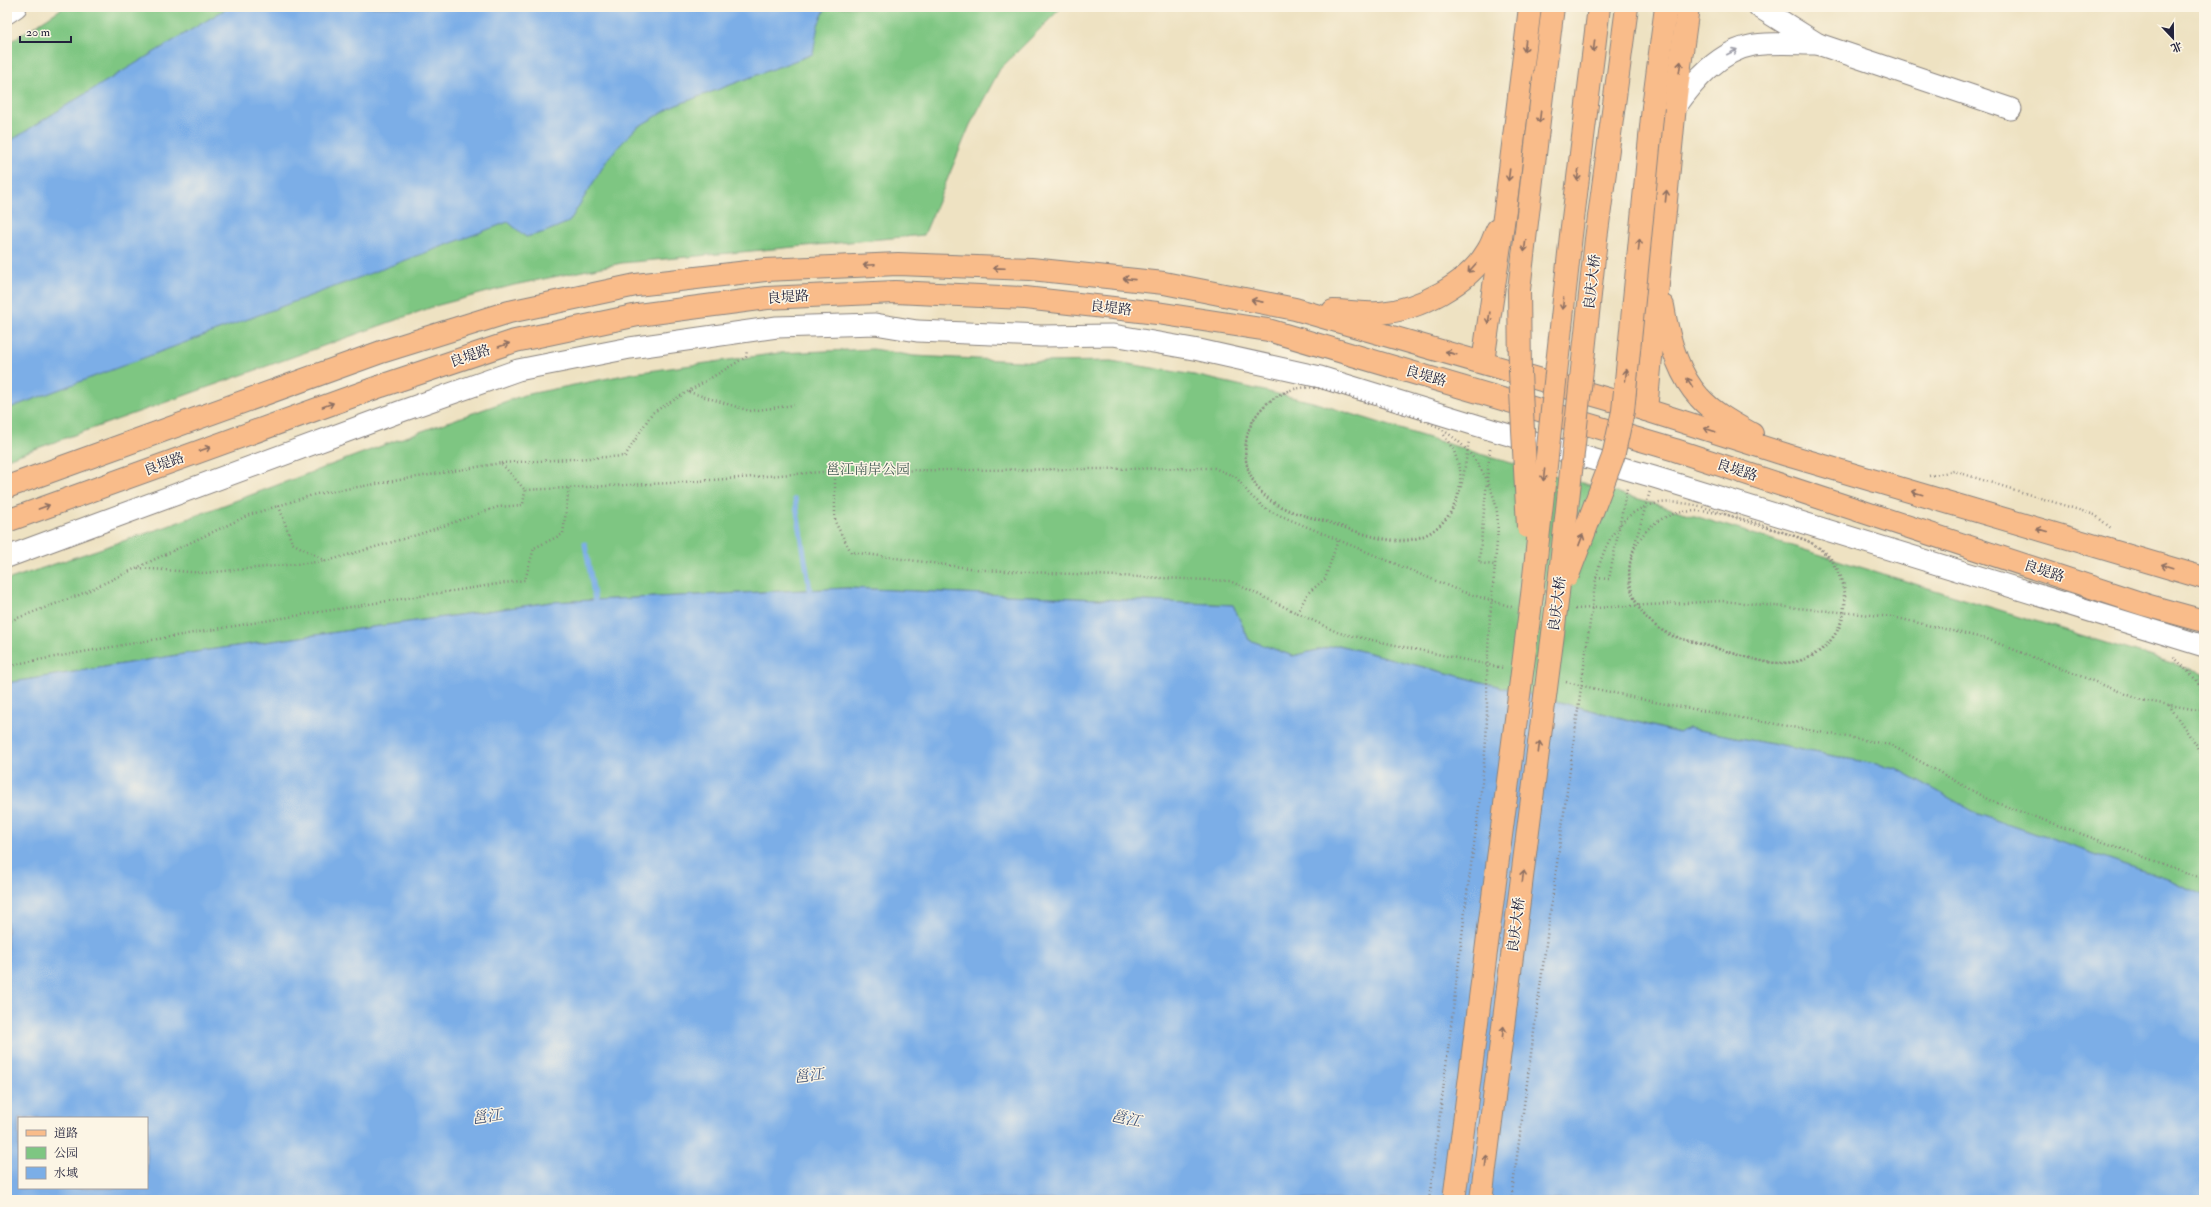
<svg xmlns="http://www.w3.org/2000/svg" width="2211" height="1207" font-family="'IM FELL Double Pica','Noto Serif SC',serif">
<rect width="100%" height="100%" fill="#fcf5e5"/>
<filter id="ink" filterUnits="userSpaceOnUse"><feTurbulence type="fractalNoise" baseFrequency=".025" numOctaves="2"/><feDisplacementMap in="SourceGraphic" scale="8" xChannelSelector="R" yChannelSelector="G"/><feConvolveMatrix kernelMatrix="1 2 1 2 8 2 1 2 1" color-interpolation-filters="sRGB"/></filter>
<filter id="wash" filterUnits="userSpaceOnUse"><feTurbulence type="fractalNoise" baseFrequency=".012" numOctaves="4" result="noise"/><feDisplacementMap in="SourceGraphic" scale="16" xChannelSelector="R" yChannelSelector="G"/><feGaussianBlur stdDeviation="0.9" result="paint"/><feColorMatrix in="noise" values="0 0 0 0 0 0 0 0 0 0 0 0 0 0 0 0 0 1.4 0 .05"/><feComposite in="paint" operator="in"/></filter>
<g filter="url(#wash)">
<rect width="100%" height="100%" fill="#eee2c2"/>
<g fill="#7ec682" stroke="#50745e">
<path d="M 64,7 L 1062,7 L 1000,69 L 970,125 L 924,235 L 622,263 L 514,285 L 435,306 L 7,459 L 7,44 Z"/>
<path d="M 873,349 L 914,356 L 1040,362 L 1111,361 L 1194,375 L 1313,402 L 1490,457 L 1646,501 L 2204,673 L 2204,895 L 2170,880 L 1978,814 L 1896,768 L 1688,728 L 1680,733 L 1338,645 L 1293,656 L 1249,640 L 1233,605 L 847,588 L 552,602 L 208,650 L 7,683 L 7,580 L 168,526 L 408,436 L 524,395 L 634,373 L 779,353 Z"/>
</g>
<g fill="#7baee7" stroke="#4e6891" fill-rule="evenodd">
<path d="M 229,7 L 826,7 L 818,25 L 813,54 L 674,106 L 636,128 L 609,157 L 569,222 L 545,232 L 526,237 L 508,222 L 7,409 L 7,143 L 75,100 Z"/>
<path d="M 847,588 L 1233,605 L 1249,640 L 1293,656 L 1338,645 L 1679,733 L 1688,728 L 1896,768 L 1978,814 L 2170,880 L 2204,895 L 2204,1200 L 7,1200 L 7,683 L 208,650 L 552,602 ZM 19,1118 L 147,1118 L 147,1188 L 19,1188 Z"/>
</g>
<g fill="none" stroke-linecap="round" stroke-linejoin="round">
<g stroke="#7baee7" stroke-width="5">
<path d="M 795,499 L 811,596"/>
<path d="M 585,544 L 596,606"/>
</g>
</g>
</g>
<g filter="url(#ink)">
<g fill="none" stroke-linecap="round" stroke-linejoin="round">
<defs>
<g id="minor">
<path d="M 7,13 L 16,7"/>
<path d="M 1818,44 L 2011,109"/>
<path d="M 1675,108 C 1694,81 1719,51 1754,45 C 1774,42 1797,44 1818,44 L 1759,7"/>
<path d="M 7,557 L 399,412 L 518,370 L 630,348 L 777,327 L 875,324 L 917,331 L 1041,336 L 1113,335 L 1199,350 L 1320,377 L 1492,430 L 1654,477 L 2204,646"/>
</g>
<g id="major">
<path d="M 1544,78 L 1553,7"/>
<path d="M 1653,107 L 1666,7"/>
<path d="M 1663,306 C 1668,337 1677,373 1699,397 C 1713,413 1734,424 1752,434"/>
<path d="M 1333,311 C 1349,311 1365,314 1380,313 C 1418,310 1469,284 1488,250 C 1492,244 1494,236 1497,230"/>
<path d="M 1483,362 L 1505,210 L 1530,7"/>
<path d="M 1646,410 L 1676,95 L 1688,7"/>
<path d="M 7,487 L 381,352 L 509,312 L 636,285 L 765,270 L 898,264 L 1031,269 L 1164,283 L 1295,309 L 1646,410 L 1787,455 L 2204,578"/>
<path d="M 7,521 L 381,386 L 515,341 L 638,315 L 767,298 L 895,292 L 1025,298 L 1157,313 L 1268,330 L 1675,450 L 2146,605 L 2204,621"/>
</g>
</defs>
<use href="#minor" stroke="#88827e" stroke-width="23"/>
<use href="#major" stroke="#88827e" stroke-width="24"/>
<g stroke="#88827e" stroke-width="2.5" stroke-dasharray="1 3" stroke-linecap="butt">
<path d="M 1289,391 C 1269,399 1255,411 1248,432 C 1244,445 1244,460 1250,473 C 1265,509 1300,514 1334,524 C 1369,535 1411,554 1442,523 C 1463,503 1464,468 1469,441"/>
<path d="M 689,392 L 750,411 L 794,405"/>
<path d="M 1444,435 L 1454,451 L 1460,469"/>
<path d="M 1490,449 L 1479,563 L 1495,565"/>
<path d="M 501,463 L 625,456 L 652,413 L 746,357 L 747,350"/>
<path d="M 835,471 L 835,522 L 851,552 L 983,570 L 1230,581 L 1339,633 L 1503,668"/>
<path d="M 1929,476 L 1954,471 L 2095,515 L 2112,529"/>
<path d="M 279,506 L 292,543 L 326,561"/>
<path d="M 138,568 L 204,573 L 327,561 L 420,534 L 498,507 L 523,505 L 525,490"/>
<path d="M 1596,578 L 1609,579 L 1627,488"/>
<path d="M 1575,609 L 1722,601 L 1893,617 L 1987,639 L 2141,700 L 2204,711"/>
<path d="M 1297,613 L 1308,593 L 1325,579 L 1338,540"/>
<path d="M 7,622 L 79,595 L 249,515 L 316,494 L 501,463 L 525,490 L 670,483 L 835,471 L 1214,468 L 1236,477 L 1250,495 L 1267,510 L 1460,591 L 1512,607"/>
<path d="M 2174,657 L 2204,688"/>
<path d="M 7,668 L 21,663 C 189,633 357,605 525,580 L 534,548 L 563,534 L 569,487"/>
<path d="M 1566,682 L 1649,701 L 1891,745 L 1989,800 L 2204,879"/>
<path d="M 2169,705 L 2204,757"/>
</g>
<use href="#minor" stroke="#fff" stroke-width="21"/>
<use href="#major" stroke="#f9bc8a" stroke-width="22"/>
<defs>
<g id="major-bridge">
<path d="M 1528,527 L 1520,372 L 1519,290 L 1544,78"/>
<path d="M 1568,575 L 1613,457 L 1623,411 L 1653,107"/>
<path d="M 1454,1200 L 1532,595 L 1571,235 L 1599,7"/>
<path d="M 1481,1200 L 1557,602 L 1596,239 L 1627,7"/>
</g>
</defs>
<use href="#major-bridge" stroke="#88827e" stroke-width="24" stroke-linecap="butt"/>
<g stroke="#88827e" stroke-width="2.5" stroke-dasharray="1 3" stroke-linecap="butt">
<path d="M 1429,1200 C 1442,1098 1455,996 1467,894 C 1474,843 1482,792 1486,740 C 1488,712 1486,682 1488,653 C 1489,624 1492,595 1495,566 C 1496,546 1500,526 1496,506 C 1491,483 1477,459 1460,443 C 1436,421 1405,413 1375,404 C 1356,399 1337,391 1317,388 C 1282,383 1250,409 1246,443 C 1243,464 1251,484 1266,498 C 1283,512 1308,516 1328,522 C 1349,529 1371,538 1393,541 C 1435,545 1464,508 1460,469"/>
<path d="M 1511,1200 L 1596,578 C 1606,533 1630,497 1681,503 C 1706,505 1731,517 1754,524 C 1779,532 1809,536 1828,555 C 1840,569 1847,587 1845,606 C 1844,622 1836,636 1825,647 C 1793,677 1750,658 1713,647 C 1692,641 1667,637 1651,622 C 1635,608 1626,586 1630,565 C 1632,551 1639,538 1649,528 C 1690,490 1760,526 1806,540 C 1849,561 1860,624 1816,653 C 1801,663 1783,664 1765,662 L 1671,636 C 1641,620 1626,595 1630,561 L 1650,491"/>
</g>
<use href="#major-bridge" stroke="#f9bc8a" stroke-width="22"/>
</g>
<defs><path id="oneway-shaft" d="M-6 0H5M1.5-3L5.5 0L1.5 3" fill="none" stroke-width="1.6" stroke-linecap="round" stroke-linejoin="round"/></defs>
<g stroke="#8e6f62">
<use href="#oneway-shaft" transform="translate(1525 46) rotate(97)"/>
<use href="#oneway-shaft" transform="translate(1594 46) rotate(97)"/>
<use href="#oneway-shaft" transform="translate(1680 67) rotate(-82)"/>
<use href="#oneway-shaft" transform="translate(1540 117) rotate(97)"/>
<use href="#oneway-shaft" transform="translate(1509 175) rotate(97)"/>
<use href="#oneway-shaft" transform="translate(1578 175) rotate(97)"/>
<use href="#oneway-shaft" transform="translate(1666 196) rotate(-84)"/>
<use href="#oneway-shaft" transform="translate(1639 245) rotate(-84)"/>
<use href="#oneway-shaft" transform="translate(1525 246) rotate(97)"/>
<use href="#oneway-shaft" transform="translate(869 265) rotate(177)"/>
<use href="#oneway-shaft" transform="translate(999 268) rotate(-178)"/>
<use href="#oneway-shaft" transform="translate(1472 268) rotate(132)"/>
<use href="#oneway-shaft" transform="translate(1129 279) rotate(-174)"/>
<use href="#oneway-shaft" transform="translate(1257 301) rotate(-169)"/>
<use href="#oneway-shaft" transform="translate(1563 304) rotate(96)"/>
<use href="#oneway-shaft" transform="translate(1489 318) rotate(98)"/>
<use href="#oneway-shaft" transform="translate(504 345) rotate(-19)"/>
<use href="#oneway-shaft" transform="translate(1451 353) rotate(-164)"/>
<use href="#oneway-shaft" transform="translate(1626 375) rotate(-84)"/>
<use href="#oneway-shaft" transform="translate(1690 383) rotate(-122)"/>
<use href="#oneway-shaft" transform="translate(328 405) rotate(-20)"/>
<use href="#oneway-shaft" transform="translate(1710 430) rotate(-162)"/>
<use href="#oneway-shaft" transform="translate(205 449) rotate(-20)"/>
<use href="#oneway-shaft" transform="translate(1544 475) rotate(96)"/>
<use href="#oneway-shaft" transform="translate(1917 493) rotate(-164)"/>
<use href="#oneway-shaft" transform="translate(44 507) rotate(-20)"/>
<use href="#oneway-shaft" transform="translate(2042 530) rotate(-164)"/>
<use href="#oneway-shaft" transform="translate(1581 540) rotate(-69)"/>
<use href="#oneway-shaft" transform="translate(2167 566) rotate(-163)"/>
<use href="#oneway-shaft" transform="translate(1539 747) rotate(-83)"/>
<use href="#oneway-shaft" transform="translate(1523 876) rotate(-83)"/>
<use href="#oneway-shaft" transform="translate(1503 1032) rotate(-83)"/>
<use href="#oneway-shaft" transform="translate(1486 1161) rotate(-83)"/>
</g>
<use stroke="#9c9ca7" href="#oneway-shaft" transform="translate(1732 52) rotate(-27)"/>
</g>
<g text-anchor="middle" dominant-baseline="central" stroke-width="3" stroke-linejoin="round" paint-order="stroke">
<g font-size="14" fill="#22223b" stroke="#fcf5e5">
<text transform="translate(1592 282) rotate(-84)">良庆大桥</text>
<text transform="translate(788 297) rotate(-4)">良堤路</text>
<text transform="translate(1111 308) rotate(6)">良堤路</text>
<text transform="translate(470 356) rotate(-19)">良堤路</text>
<text transform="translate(1426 376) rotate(16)">良堤路</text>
<text transform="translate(164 464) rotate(-20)">良堤路</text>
<text transform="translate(1737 470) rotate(18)">良堤路</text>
<text transform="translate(2044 571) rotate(18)">良堤路</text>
<text transform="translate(1557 604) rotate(-83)">良庆大桥</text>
<text transform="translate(1516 925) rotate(-83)">良庆大桥</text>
</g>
<g font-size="14" fill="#425b54" stroke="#fcf5e5">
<text x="868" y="469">邕江南岸公园</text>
</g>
<g font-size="15" font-style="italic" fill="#415377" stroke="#fcf5e5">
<text transform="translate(809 1076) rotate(-7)">邕江</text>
<text transform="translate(487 1117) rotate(-8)">邕江</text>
<text transform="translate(1126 1119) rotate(12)">邕江</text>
</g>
</g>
<rect width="2211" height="1207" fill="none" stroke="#fcf5e5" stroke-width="24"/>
<rect x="18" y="1117" width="130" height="72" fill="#fcf5e5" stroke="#a5a1a1"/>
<rect x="26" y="1130" width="20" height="6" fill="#f9bc8a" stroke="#a5a1a1"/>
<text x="54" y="1137" font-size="12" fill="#22223b">道路</text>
<rect x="26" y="1147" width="20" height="12" fill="#7ec682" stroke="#a5a1a1"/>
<text x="54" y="1157" font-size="12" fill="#22223b">公园</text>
<rect x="26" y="1167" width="20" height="12" fill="#7baee7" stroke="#a5a1a1"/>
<text x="54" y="1177" font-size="12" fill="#22223b">水域</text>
<g transform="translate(2173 38) rotate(158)" stroke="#fcf5e5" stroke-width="3" paint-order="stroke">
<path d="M0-3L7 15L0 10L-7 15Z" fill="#22223b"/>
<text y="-6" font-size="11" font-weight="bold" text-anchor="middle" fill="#22223b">北</text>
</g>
<path d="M20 36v6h51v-6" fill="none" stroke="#22223b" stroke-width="2"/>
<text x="26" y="36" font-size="12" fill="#22223b" stroke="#fcf5e5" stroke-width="3" paint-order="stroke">20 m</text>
</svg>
